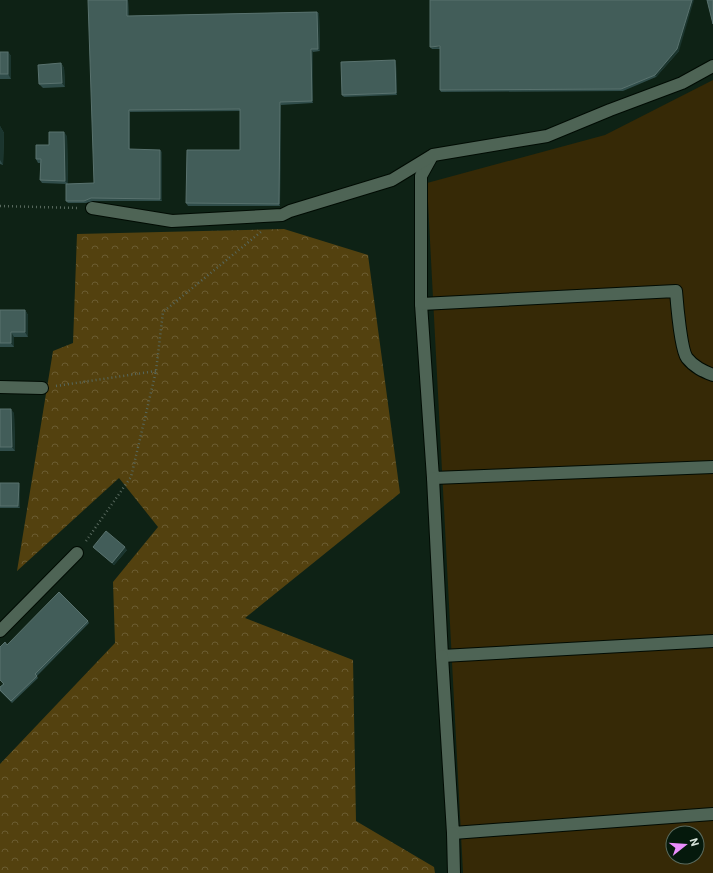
<svg xmlns="http://www.w3.org/2000/svg" width="713" height="873" font-family="Roboto,sans-serif">
<defs>
<pattern id="forest-crowns" width="20" height="18" patternUnits="userSpaceOnUse"><rect width="20" height="18" fill="#53410f"/><path d="M2 6a3 3 0 1 1 6 0M12 15a3 3 0 1 1 6 0" fill="none" stroke="#6b5c31"/></pattern>
</defs>
<rect width="100%" height="100%" fill="#0e2215"/>
<path fill="url(#forest-crowns)" d="M 284,229 L 368,255 L 400,493 L 245,618 L 353,660 L 356,821 L 434,867 L 435,873 L 0,873 L 0,764 L 115,643 L 113,582 L 158,527 L 119,478 L 17,571 L 53,351 L 73,343 L 77,234 Z"/>
<path fill="#362906" fill-rule="evenodd" d="M 713,80 L 713,873 L 463,873 L 427,183 L 605,135 ZM 673,833 L 697,833 L 697,857 L 673,857 Z"/>
<g fill="none" stroke-linecap="round" stroke-linejoin="round">
<defs>
<g id="minor">
<path d="M 432,156 L 421,176 L 421,304 L 433,478 L 713,467"/>
<path d="M 92,208 L 172,221 L 282,215 L 290,211 L 392,180 L 433,155 L 547,136 L 610,110 L 682,83 L 713,66"/>
<path d="M 421,304 L 676,291 C 677,304 681,350 687,358 C 694,367 703,371 713,375"/>
<path d="M 0,387 L 42,388"/>
<path d="M 433,478 L 442,656 L 713,641"/>
<path d="M 0,631 L 77,553"/>
<path d="M 442,656 L 453,833 L 713,814"/>
<path d="M 453,833 L 454,873"/>
</g>
</defs>
<use href="#minor" stroke="#000b03" stroke-width="14"/>
<g stroke="#57685d" stroke-width="2.5" stroke-dasharray="1 3" stroke-linecap="butt">
<path d="M 0,206 L 78,208"/>
<path d="M 56,386 L 156,371"/>
<path d="M 86,541 L 131,477 L 156,371 L 163,312 L 262,231"/>
</g>
<use href="#minor" stroke="#4e6455" stroke-width="12"/>
</g>
<g fill="#304d4a">
<path d="M 128,0 L 129,16 L 317,12 L 319,14 L 320,51 L 313,52 L 313,103 L 281,105 L 280,206 L 188,206 L 186,203 L 240,150 L 240,111 L 130,112 L 130,149 L 162,152 L 162,201 L 93,201 L 86,203 L 68,203 L 66,201 L 66,184 L 42,183 L 40,180 L 40,163 L 38,163 L 36,159 L 49,145 L 67,136 L 68,184 L 94,183 Z"/>
<path d="M 430,47 L 679,51 L 656,77 L 623,91 L 441,92 L 440,90 L 440,49 L 432,49 Z"/>
<path d="M 0,52 L 8,52 L 11,56 L 11,79 L 0,79 Z"/>
<path d="M 395,60 L 396,62 L 397,95 L 344,97 L 342,95 Z"/>
<path d="M 61,63 L 64,68 L 65,87 L 43,88 L 39,84 Z"/>
<path d="M 0,126 L 4,133 L 3,165 L 0,164 Z"/>
<path d="M 0,310 L 25,310 L 28,315 L 28,337 L 14,337 L 14,347 L 0,347 Z"/>
<path d="M 0,409 L 14,413 L 15,451 L 0,451 Z"/>
<path d="M 0,483 L 20,486 L 20,508 L 0,508 Z"/>
<path d="M 93,547 L 127,550 L 114,565 L 95,549 Z"/>
<path d="M 88,621 L 89,623 L 37,676 L 38,678 L 12,703 L 0,691 L 0,687 L 3,684 L 0,680 L 0,647 Z"/>
</g>
<g fill="#1b352e">
<path d="M 127,0 L 128,0 L 129,18 L 127,16 Z"/>
<path d="M 692,0 L 694,0 L 679,51 L 656,77 L 655,75 Z"/>
<path d="M 317,12 L 319,14 L 320,51 L 318,49 Z"/>
<path d="M 311,49 L 313,52 L 313,103 L 312,101 Z"/>
<path d="M 8,52 L 11,56 L 11,79 L 8,74 Z"/>
<path d="M 395,60 L 396,62 L 397,95 L 396,93 Z"/>
<path d="M 61,63 L 64,68 L 65,87 L 62,83 Z"/>
<path d="M 280,102 L 281,105 L 280,206 L 279,204 Z"/>
<path d="M 129,110 L 130,112 L 130,152 L 129,149 Z"/>
<path d="M 0,126 L 4,133 L 3,165 L 0,160 Z"/>
<path d="M 64,132 L 67,136 L 68,184 L 65,181 Z"/>
<path d="M 160,150 L 162,152 L 162,201 L 160,199 Z"/>
<path d="M 25,310 L 28,315 L 28,337 L 25,332 Z"/>
<path d="M 11,332 L 14,337 L 14,347 L 11,343 Z"/>
<path d="M 11,409 L 14,413 L 15,451 L 12,447 Z"/>
<path d="M 19,483 L 20,486 L 20,508 L 18,506 Z"/>
<path d="M 125,547 L 127,550 L 114,565 L 112,563 Z"/>
</g>
<g fill="#425d59" stroke="#59726e">
<path d="M 88,0 L 127,0 L 127,16 L 317,12 L 318,49 L 311,49 L 312,101 L 280,102 L 279,204 L 186,203 L 187,150 L 240,150 L 240,109 L 129,110 L 129,149 L 160,150 L 160,199 L 91,198 L 84,201 L 66,201 L 66,184 L 94,183 Z"/>
<path d="M 430,0 L 692,0 L 677,49 L 655,75 L 621,89 L 440,90 L 440,46 L 430,47 Z"/>
<path d="M 707,0 L 713,0 L 713,24 Z"/>
<rect x="0" y="52" width="8" height="22"/>
<path d="M 395,60 L 396,93 L 342,95 L 341,62 Z"/>
<path d="M 61,63 L 62,83 L 39,84 L 38,65 Z"/>
<path d="M 49,132 L 64,132 L 65,181 L 40,180 L 41,159 L 36,159 L 36,145 L 49,145 Z"/>
<path d="M 0,310 L 25,310 L 25,332 L 11,332 L 11,343 L 0,343 Z"/>
<path d="M 0,409 L 11,409 L 12,447 L 0,447 Z"/>
<path d="M 0,483 L 19,483 L 18,506 L 0,506 Z"/>
<path d="M 106,531 L 125,547 L 112,563 L 93,547 Z"/>
<path d="M 59,592 L 88,621 L 35,674 L 37,676 L 11,701 L 0,690 L 0,687 L 4,684 L 0,680 L 0,647 L 5,642 L 7,645 Z"/>
</g>
<g transform="translate(685 845) rotate(73)"><circle r="19" fill="#05190c" stroke="#596a5e"/>
<path d="M0-3L7 15L0 10L-7 15Z" fill="#ea8dfc"/>
<text y="-6" font-size="11" font-weight="bold" text-anchor="middle" fill="#d7e3da">N</text>
</g>
</svg>
